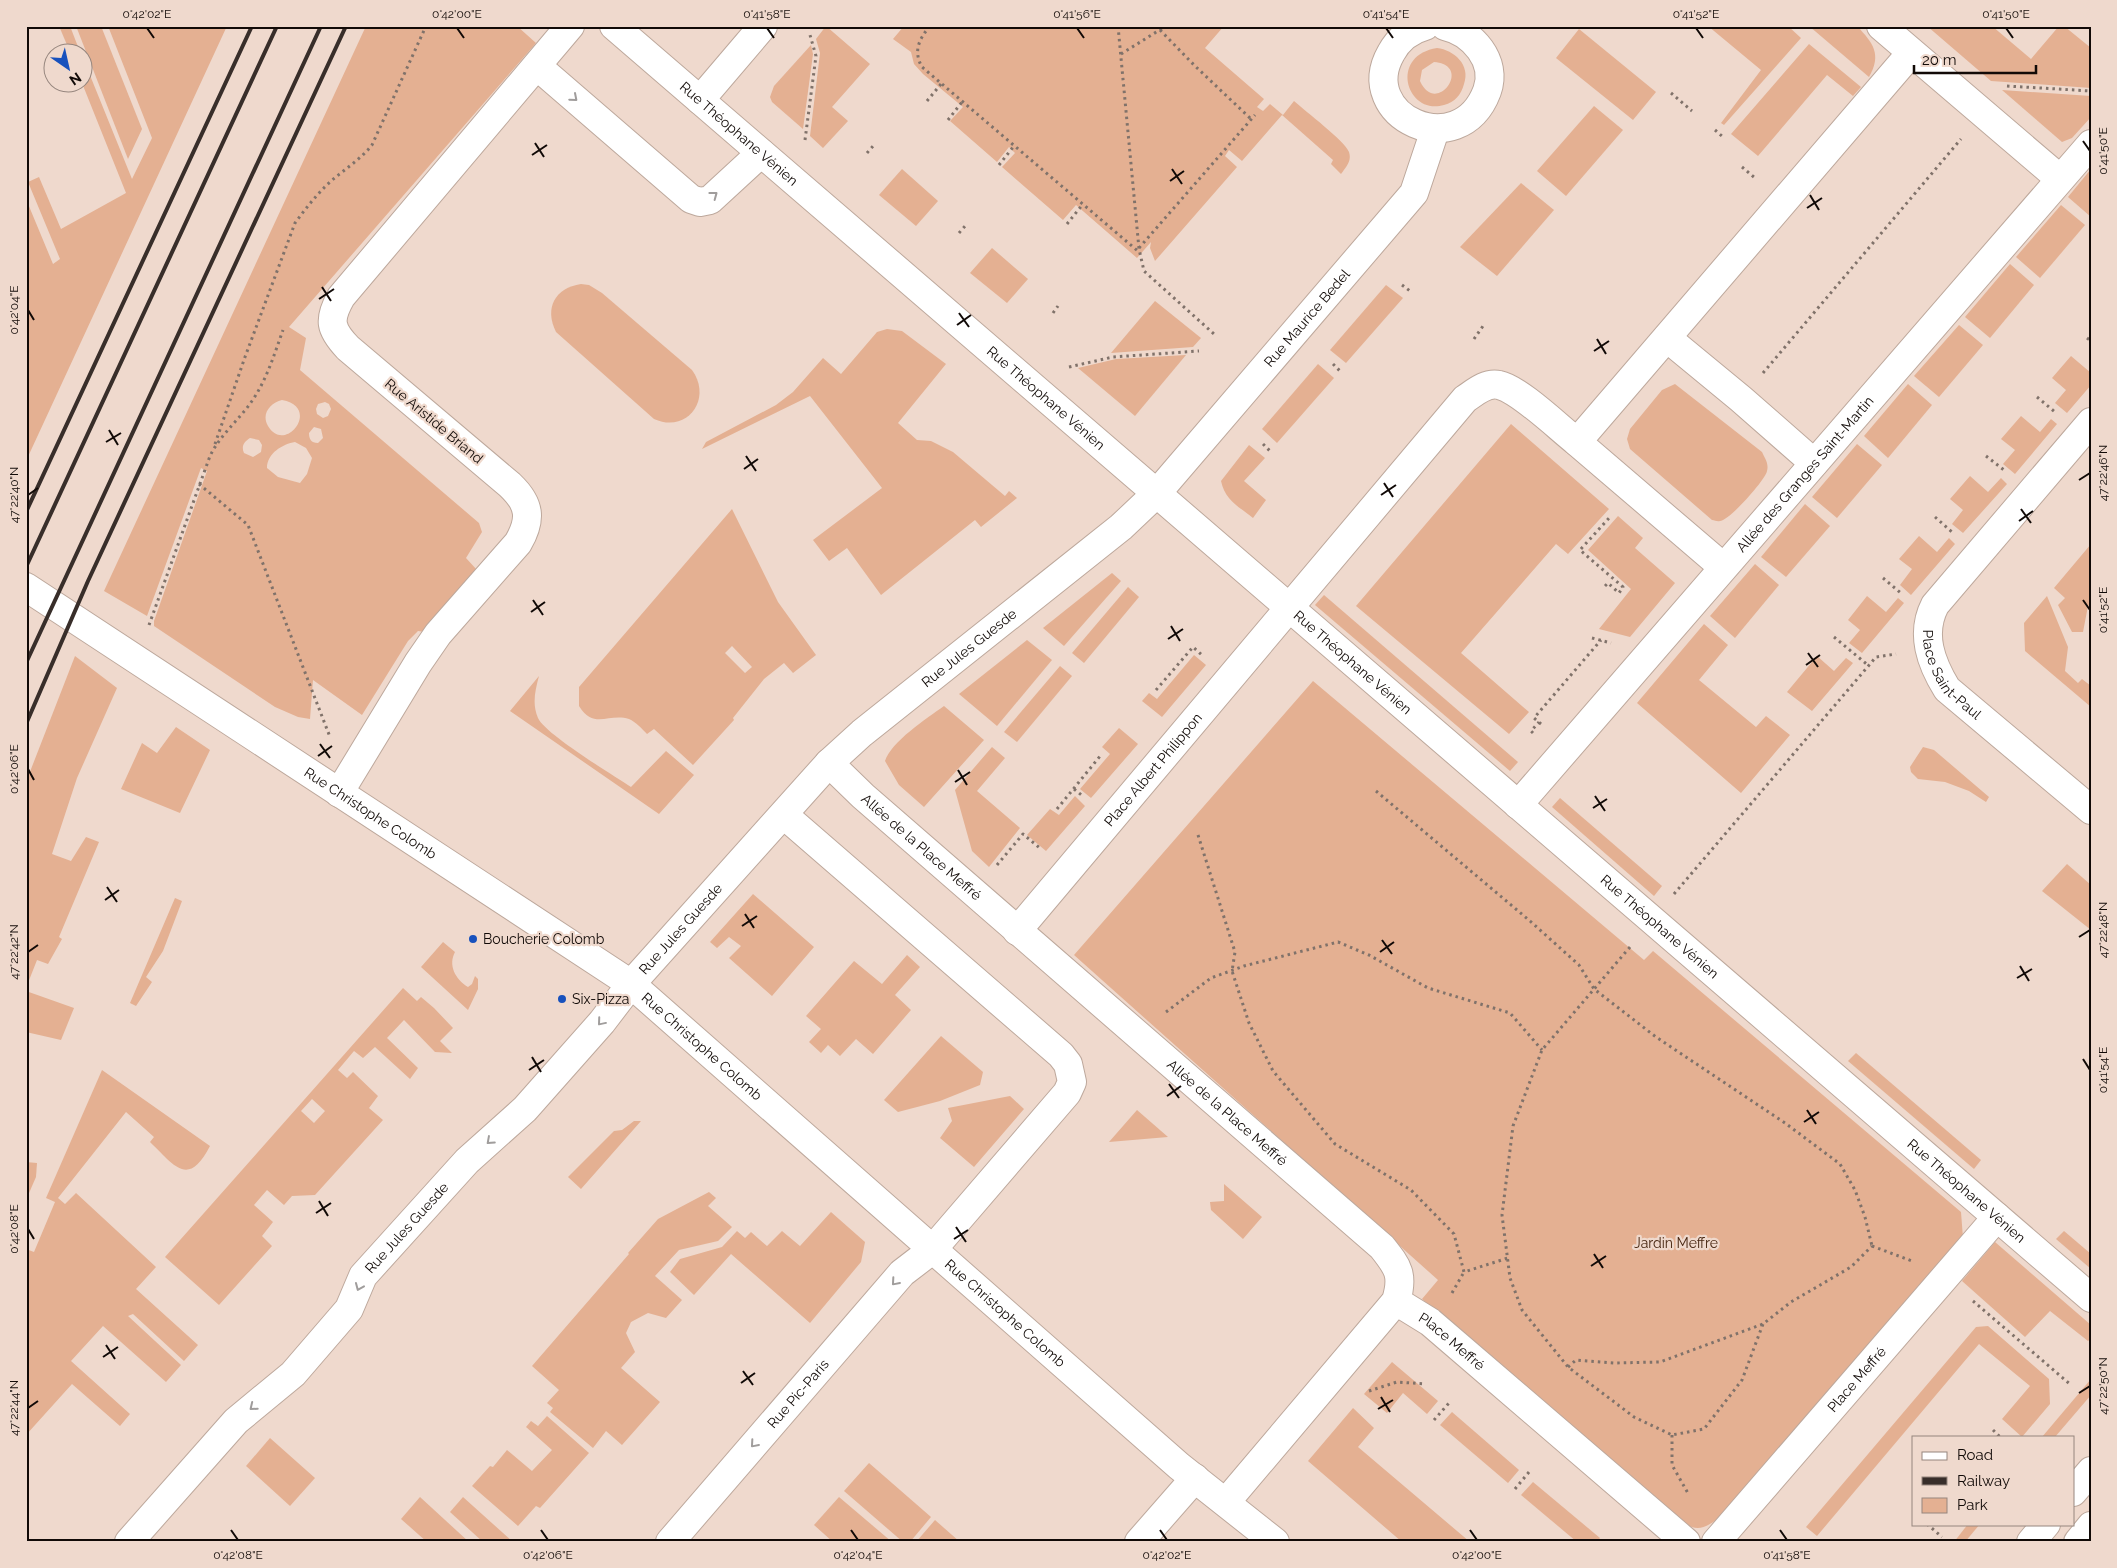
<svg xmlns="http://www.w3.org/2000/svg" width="2117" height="1568" font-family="Raleway,sans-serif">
<rect width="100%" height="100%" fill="#efd9cd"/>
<g fill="#e4b092" fill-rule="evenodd">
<path d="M 59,26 L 70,26 L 80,52 L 70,52 Z"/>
<path d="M 76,26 L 101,26 L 142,129 L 128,159 Z"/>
<path d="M 108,26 L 227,26 L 26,461 L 26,199 L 53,264 L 60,259 L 28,182 L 39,177 L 61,229 L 126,193 L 82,83 L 83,58 L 132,179 L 152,138 Z"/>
<path d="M 366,26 L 517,26 L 536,43 L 289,327 L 306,338 L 300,370 L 479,523 L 482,532 L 466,558 L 477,570 L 425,632 L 418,631 L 408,641 L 362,715 L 313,680 L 310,719 L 298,717 L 275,707 L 154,626 L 154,621 L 207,471 L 201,468 L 147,616 L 104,591 ZM 282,400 C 322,407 285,455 268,426 C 261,414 270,403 282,400 ZM 325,402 L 329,404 L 331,409 L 328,416 L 323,418 L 317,414 L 316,409 L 318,404 ZM 314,427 L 321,429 L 323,438 L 318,443 C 311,443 309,439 309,433 ZM 250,438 L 259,440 L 262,445 L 261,452 L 253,457 L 244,453 C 241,446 244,442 250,438 ZM 295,442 L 306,448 L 312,458 L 307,474 L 300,483 L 278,477 L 267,468 C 267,453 283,444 295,442 Z"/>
<path d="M 826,26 L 870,64 L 832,107 L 848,121 L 823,148 L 810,136 L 820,53 L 816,39 Z"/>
<path d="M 904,26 L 1224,26 L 1205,48 L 1264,99 L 1257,107 L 1263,111 L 1270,104 L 1283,115 L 1294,101 C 1305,111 1345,141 1349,152 C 1352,161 1346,167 1341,174 L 1331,164 L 1333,160 L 1282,115 L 1242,161 L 1229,150 L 1225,156 L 1237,167 L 1155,261 L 1150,248 L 1151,242 L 1137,258 L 1076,205 L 1063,220 L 1002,167 L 1015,153 L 1009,147 L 997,162 L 950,121 L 963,107 L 923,74 L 914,64 L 911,52 L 893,39 Z"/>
<path d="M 1708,26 L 1788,26 L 1801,38 L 1724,125 L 1721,123 L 1761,70 Z"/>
<path d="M 1809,26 L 1857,26 C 1873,43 1882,54 1869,77 Z"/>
<path d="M 1927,26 L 1992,26 L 2031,59 L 2059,26 L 2064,26 L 2091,48 L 2091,88 L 1991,81 Z"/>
<path d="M 1579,29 L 1656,92 L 1633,120 L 1556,58 Z"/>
<path d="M 1809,44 L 1861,87 L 1853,96 L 1827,75 L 1758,156 L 1731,134 Z"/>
<path d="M 811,45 L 813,54 L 803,129 L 772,102 L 770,97 L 774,86 Z"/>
<path d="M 1437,48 C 1454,50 1471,65 1464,84 C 1461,95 1455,102 1444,105 C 1407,116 1388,56 1437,48 ZM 1434,62 C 1474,65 1436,117 1420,81 L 1422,70 Z"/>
<path d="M 2002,90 L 2091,96 L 2091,117 L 2072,138 L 2062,142 Z"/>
<path d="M 1594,106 L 1623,130 L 1566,196 L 1537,171 Z"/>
<path d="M 902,169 L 938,201 L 916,226 L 879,195 Z"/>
<path d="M 2091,169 L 2091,217 L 2068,197 Z"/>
<path d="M 1521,183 L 1554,210 L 1497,276 L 1460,247 Z"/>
<path d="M 2061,205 L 2085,225 L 2040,278 L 2016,257 Z"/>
<path d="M 992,248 L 1028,279 L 1007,303 L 970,273 Z"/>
<path d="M 2010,264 L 2034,285 L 1990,338 L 1965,317 Z"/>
<path d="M 581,284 L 589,285 L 602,293 L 692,370 C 713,399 687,434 654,419 L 556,332 C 544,308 555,288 581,284 Z"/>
<path d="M 1386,285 L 1403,298 L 1346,363 L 1330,350 Z"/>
<path d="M 1155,301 L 1201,338 L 1193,347 L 1111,353 Z"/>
<path d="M 1959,325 L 1983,345 L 1939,397 L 1914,376 Z"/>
<path d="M 887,329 L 902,331 L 946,364 L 898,423 L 917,440 L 931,441 L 953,452 L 1005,496 L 1009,491 L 1017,498 L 981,527 L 975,520 L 881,595 L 847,548 L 829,561 L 813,540 L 882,488 L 810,396 L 702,449 L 706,442 L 776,405 L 793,392 L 823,358 L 841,374 L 877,332 Z"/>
<path d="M 1186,355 L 1135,416 L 1078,368 L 1116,359 Z"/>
<path d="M 2071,356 L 2091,373 L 2091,385 L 2067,413 L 2055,403 L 2066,390 L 2052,378 Z"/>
<path d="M 1318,364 L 1334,378 L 1277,443 L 1262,429 Z"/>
<path d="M 1675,384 L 1762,452 C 1765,459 1769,463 1767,471 C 1766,479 1729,521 1720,521 C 1717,522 1715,520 1712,520 L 1630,449 L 1627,439 L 1630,429 L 1662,390 Z"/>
<path d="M 1908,384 L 1932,405 L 1888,458 L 1864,436 Z"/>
<path d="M 2021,416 L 2040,432 L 2051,419 L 2057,424 L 2015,474 L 2003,464 L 2015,450 L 2001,439 Z"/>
<path d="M 1511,424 L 1609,509 L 1568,554 L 1556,544 L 1461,653 L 1529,712 L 1509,734 L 1356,606 Z"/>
<path d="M 1857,444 L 1882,465 L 1837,518 L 1812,497 Z"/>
<path d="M 1249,445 L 1265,458 L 1244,481 L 1266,500 L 1253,518 C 1238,506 1225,500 1221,481 Z"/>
<path d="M 1970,476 L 1988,492 L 2001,478 L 2007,484 L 1963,533 L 1952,524 L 1963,510 L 1950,499 Z"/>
<path d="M 1805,504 L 1830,526 L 1786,577 L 1761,557 Z"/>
<path d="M 732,509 L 778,602 L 816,655 L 793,673 L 784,663 L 764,679 L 733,718 L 734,720 L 693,765 L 654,729 L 647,734 C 642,729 636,722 629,719 C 608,713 594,730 579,706 L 579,687 ZM 732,646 L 752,667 L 745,673 L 725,653 Z"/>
<path d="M 1618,516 L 1643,538 L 1635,548 L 1675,583 L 1630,637 L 1599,629 L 1631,589 L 1588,550 Z"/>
<path d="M 1919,536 L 1937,552 L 1949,538 L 1955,544 L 1911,595 L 1900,585 L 1912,569 L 1899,559 Z"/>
<path d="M 2091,544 L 2091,605 L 2088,606 L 2083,632 L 2072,632 L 2058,605 L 2065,598 L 2054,588 Z"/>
<path d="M 1755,564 L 1779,585 L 1735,638 L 1710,616 Z"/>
<path d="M 1112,573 L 1121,581 L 1064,646 L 1043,628 Z"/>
<path d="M 1128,587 L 1139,597 L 1084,663 L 1072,653 Z"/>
<path d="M 1324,595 L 1518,762 L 1510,771 L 1315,605 Z"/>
<path d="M 1867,596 L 1886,612 L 1898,598 L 1904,603 L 1862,653 L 1849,643 L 1860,630 L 1848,620 Z"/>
<path d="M 2047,596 L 2068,647 L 2065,671 L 2078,683 L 2082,679 L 2091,686 L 2091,707 L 2025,651 L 2024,623 Z"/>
<path d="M 1704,624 L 1728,645 L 1699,680 L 1756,727 L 1766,716 L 1790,735 L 1741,793 L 1637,703 Z"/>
<path d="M 1027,640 L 1052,660 L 997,726 L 959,694 Z"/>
<path d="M 1194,655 L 1206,665 L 1162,717 L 1142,701 L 1149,693 L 1157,699 Z"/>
<path d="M 75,656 L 117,688 L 77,778 L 52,854 L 71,861 L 86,837 L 99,842 L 59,937 L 62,939 L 48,964 L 37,960 L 26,988 L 26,782 Z"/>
<path d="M 1817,656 L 1834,671 L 1846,658 L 1853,663 L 1812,711 L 1787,692 Z"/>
<path d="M 1060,666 L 1072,676 L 1017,742 L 1004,732 Z"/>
<path d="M 539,676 C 535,691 532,704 538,718 C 545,734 613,775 631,787 L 666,751 L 694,775 L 659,814 L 510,711 Z"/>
<path d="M 1313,681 L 1644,960 L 1653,951 L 1961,1212 L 1963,1238 L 1719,1518 C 1700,1532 1694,1531 1675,1517 L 1422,1299 L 1438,1280 L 1074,955 Z"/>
<path d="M 944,706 L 984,740 L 924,807 L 899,785 L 885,761 C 891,742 927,718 944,706 Z"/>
<path d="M 176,727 L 210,750 L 180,813 L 121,789 L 142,743 L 157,753 Z"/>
<path d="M 1119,728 L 1138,744 L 1091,798 L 1080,789 L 1110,754 L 1102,747 Z"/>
<path d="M 992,747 L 1005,758 L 977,791 L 1020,828 L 989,867 L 972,851 L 955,790 Z"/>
<path d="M 1923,747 L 1934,750 L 1989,797 L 1986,802 L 1969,791 L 1945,782 L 1918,779 L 1911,772 L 1910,767 Z"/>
<path d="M 1075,796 L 1085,806 L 1046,851 L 1027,835 L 1050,809 L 1059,815 Z"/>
<path d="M 1560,798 L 1662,886 L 1654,896 L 1552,807 Z"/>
<path d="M 2067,864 L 2091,885 L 2091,930 L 2042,891 Z"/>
<path d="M 753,894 L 814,947 L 772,996 L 729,958 L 741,946 L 729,937 L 717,948 L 710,942 Z"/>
<path d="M 175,898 L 182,901 L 163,951 L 146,977 L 152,982 L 136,1006 L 130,1003 Z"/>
<path d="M 443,942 L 455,952 C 448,965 455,979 468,987 L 472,984 L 475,976 L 478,979 L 478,989 L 468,1010 L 421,967 Z"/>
<path d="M 907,955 L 920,967 L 895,995 L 911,1010 L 873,1054 L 856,1039 L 840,1056 L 828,1045 L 821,1053 L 809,1042 L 821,1029 L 806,1016 L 854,961 L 882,984 Z"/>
<path d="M 403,988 L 417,1001 L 421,997 L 434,1008 L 453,1028 L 440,1041 L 452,1053 L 435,1052 L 404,1020 L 387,1038 L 418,1068 L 410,1079 L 375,1047 L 363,1058 L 354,1051 L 338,1070 L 347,1078 L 353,1072 L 378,1096 L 369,1108 L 383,1120 L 315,1195 L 292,1196 L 284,1205 L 267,1190 L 254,1205 L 273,1222 L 262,1236 L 272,1246 L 219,1305 L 165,1257 ZM 312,1099 L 325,1111 L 314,1123 L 301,1111 Z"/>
<path d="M 26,991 L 74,1008 L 61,1040 L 26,1032 Z"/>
<path d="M 941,1036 L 983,1072 L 980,1085 L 940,1101 L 898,1112 L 884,1100 Z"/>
<path d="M 1856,1053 L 1981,1160 L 1974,1169 L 1848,1061 Z"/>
<path d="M 102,1070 L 210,1146 C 188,1188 175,1166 150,1142 L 154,1137 L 126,1112 L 58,1198 L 65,1204 L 76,1193 L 156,1267 L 136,1289 L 198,1345 L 184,1361 L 133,1314 L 128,1316 L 181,1365 L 166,1382 L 103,1326 L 71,1361 L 130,1414 L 120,1426 L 72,1384 L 26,1435 L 26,1249 L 34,1252 L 55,1202 L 46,1198 Z"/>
<path d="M 1010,1096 L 1024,1109 L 974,1167 L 940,1138 L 952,1121 L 948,1108 Z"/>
<path d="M 1137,1110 L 1168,1137 L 1109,1142 Z"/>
<path d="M 634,1121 L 641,1121 L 581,1189 L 568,1177 L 614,1131 L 622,1130 Z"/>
<path d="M 26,1162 L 37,1163 L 36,1177 L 26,1200 Z"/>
<path d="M 1224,1184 L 1262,1217 L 1243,1239 L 1211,1210 L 1210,1202 L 1224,1201 Z"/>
<path d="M 709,1192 L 716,1198 L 708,1206 L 732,1227 L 718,1241 L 679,1250 L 655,1276 L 682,1300 L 666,1318 L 648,1313 L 631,1322 L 626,1333 L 635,1352 L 621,1368 L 660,1402 L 622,1445 L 606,1431 L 593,1448 L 550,1412 L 553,1408 L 547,1403 L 559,1390 L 532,1366 L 629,1254 L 628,1253 L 658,1219 Z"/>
<path d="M 831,1212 L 865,1242 L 861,1262 L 810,1323 L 731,1254 L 694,1295 L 670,1272 L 680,1259 L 722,1247 L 737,1231 L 745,1238 L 751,1232 L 767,1246 L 782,1231 L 800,1246 Z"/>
<path d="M 2064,1231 L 2091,1254 L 2091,1269 L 2056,1239 Z"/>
<path d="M 1995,1242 L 2091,1325 L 2091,1339 L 2088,1341 L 2050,1311 L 2025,1337 L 1962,1281 Z"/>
<path d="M 1988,1326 L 2049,1379 L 2050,1404 L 2022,1437 L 2002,1419 L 2030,1386 L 1979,1344 L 1817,1536 L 1806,1527 L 1976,1327 Z"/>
<path d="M 1392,1362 L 1438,1401 L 1427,1414 L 1403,1393 L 1387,1413 L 1364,1394 Z"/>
<path d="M 2091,1379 L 2091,1395 L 2055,1437 L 2042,1437 Z"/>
<path d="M 1353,1408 L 1374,1428 L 1358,1447 L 1470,1542 L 1402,1542 L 1308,1461 Z"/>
<path d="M 1452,1412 L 1519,1470 L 1508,1483 L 1440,1425 Z"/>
<path d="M 547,1416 L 589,1453 L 540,1508 L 536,1506 L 518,1526 L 472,1486 L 490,1466 L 493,1467 L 507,1450 L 532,1471 L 552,1450 L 526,1427 L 531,1421 L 538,1426 Z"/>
<path d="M 270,1438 L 315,1478 L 290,1506 L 246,1466 Z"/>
<path d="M 869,1463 L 931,1517 L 910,1542 L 903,1542 L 844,1491 Z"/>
<path d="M 1533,1482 L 1600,1538 L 1597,1542 L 1577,1542 L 1521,1495 Z"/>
<path d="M 420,1497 L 469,1542 L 427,1542 L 401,1519 Z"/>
<path d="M 463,1497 L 513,1542 L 483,1542 L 450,1512 Z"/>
<path d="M 839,1497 L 892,1542 L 833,1542 L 814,1525 Z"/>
<path d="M 935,1520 L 960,1542 L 916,1542 Z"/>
<path d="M 1968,1524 L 1980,1524 L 1965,1542 L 1954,1542 Z"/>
</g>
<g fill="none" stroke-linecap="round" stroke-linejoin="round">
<defs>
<g id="minor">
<path id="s1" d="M 614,26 L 2091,1298"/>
<path d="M 1425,26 C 1410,30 1398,40 1391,53 C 1355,116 1459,165 1487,91 C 1498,61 1472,32 1445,26"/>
<path d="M 1881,26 L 2060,179"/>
<path d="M 537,66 L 691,199 L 700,202 L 710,200 L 761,153"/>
<path d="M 700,100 L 763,26"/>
<path d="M 1667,338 L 1741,399 L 1814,463"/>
<path id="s2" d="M 2091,422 L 1935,605 C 1920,634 1931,663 1947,689 L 2091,810"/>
<path d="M 1577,442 L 1723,567"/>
<path id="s3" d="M 26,587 L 631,984 L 1179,1466 L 1275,1542"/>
<path id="s4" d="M 829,763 L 863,796 L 1382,1247 C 1398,1267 1404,1275 1396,1301 L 1226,1502"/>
<path d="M 339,793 L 418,663 L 438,634 L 518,543 C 532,519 530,504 510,485 L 348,348 C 330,329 328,320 341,297 L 570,26"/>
<path id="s5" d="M 1518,805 L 2091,144"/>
<path id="s6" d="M 1017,931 L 1465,399 C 1474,393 1486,382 1499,385 C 1519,389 1559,428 1577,442 L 1911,53"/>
<path id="s7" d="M 1396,1301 L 1430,1322 L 1686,1542"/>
<path id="s8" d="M 129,1542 L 236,1421 L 293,1374 L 349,1309 L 363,1276 L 467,1161 L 525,1109 L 602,1022 L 631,984 L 829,763 L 862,733 L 1121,527 L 1157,493 L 1414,193 L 1435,130"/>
<path id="s9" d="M 670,1542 L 902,1273 L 932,1250 L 1067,1093 L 1072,1082 L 1068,1064 L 1061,1055 L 784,815"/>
<path d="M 1139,1542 L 1195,1478"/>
<path id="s10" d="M 1716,1542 L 1997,1217"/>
</g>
<g id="secondary">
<path d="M 2073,1492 L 2091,1471"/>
<path d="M 2031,1542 L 2046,1524"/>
<path d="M 2078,1542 L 2091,1526"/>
</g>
</defs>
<use href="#minor" stroke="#bda89c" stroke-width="30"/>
<use href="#secondary" stroke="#bda89c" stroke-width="30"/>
<g stroke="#80726a" stroke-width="3" stroke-dasharray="2.5 4" stroke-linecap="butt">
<path d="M 930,26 C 919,39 913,51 922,67 L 1139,252"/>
<path d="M 1118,26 L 1139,249 L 1144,271 L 1214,334"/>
<path d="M 1160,30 L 1195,66 L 1251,119"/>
<path d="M 1121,54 L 1166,26"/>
<path d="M 2007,86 L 2091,91"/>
<path d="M 1671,93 L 1692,111"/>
<path d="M 927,101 L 941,84"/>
<path d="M 948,120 L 962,102"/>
<path d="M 1715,130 L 1723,137"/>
<path d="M 805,140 L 816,56 L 810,35"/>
<path d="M 867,153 L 874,145"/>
<path d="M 999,165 L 1014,146"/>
<path d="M 1742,167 L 1755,178"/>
<path d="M 1067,224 L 1083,204"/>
<path d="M 959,233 L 966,225"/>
<path d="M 1139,248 L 1255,115"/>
<path d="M 1402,285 L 1410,291"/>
<path d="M 1053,313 L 1058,306"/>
<path d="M 2087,338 L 2091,341"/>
<path d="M 1474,339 L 1483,326"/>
<path d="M 1333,364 L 1340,371"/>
<path d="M 1069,367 L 1113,357 L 1199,351"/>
<path d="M 1763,373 L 1961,139"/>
<path d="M 2037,397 L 2055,412"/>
<path d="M 215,444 L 245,357 L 295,223 C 306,208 317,194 331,181 C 345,169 361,159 372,145 L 426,26"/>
<path d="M 1263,444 L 1270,451"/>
<path d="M 1986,456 L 2004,470"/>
<path d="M 199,484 L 248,525 L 330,737"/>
<path d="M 1935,517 L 1952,532"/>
<path d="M 1883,578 L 1902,594"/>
<path d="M 1605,586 L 1608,583 L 1619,593 L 1623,587 L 1580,550 L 1610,517"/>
<path d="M 149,625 L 210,456 C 220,435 239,420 252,401 C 267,379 274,355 283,330"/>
<path d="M 1834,637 L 1869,666"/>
<path d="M 1592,638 L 1611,643"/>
<path d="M 1156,690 L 1193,647 L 1203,656"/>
<path d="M 1541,724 L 1534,718 L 1601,640"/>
<path d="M 1533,733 L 1531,731 L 1539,722"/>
<path d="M 1074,789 L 1084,797"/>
<path d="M 1376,791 L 1530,921 L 1579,965 L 1594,989 L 1656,1037 L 1785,1123 L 1840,1164 L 1855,1190 L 1865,1217 L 1872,1246"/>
<path d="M 1057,809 L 1101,755"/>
<path d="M 1198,835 L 1235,952 L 1232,971 L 1249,1023 L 1273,1071 L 1335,1144 L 1411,1190 L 1454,1234 L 1464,1272 L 1508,1258"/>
<path d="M 997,865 L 1023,834 L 1041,849"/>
<path d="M 1674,894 L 1876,657 L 1896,654"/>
<path d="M 1630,947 L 1542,1050 L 1513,1126 L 1502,1215 L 1510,1278 L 1522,1310 L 1568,1367 L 1634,1417 L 1672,1435 L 1704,1429 L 1742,1380 L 1763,1324"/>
<path d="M 1166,1012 L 1211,978 L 1244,966 L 1338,942 L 1369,955 L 1428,988 L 1510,1013 L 1542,1050"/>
<path d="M 1872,1246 L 1912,1261"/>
<path d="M 1452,1293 L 1464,1272"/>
<path d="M 1973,1301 L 2071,1385"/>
<path d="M 1568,1367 L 1576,1360 L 1614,1363 L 1660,1362 L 1763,1324 L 1791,1302 L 1851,1267 L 1872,1246"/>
<path d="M 1369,1391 L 1397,1382 L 1426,1384"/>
<path d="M 1434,1420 L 1449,1403"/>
<path d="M 1993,1430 L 2000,1437"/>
<path d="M 1672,1435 L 1672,1465 L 1689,1495"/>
<path d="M 1515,1489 L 1529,1472"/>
<path d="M 1927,1524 L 1942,1537"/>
<path d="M 1611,1542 L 1611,1541"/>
</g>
<use href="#minor" stroke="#fff" stroke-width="28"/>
<use href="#secondary" stroke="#fff" stroke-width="28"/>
<g stroke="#382e2a" stroke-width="4">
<path d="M 26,512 L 252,26"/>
<path d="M 26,567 L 277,26"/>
<path d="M 26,663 L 321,26"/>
<path d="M 26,724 L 88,581 L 346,26"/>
</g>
</g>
<defs><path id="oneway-chevron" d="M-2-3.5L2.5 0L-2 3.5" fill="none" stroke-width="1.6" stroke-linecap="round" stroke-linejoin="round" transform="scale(1.25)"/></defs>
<g stroke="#a09d9c">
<use href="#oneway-chevron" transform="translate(574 98) rotate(41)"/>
<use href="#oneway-chevron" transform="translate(714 195) rotate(-37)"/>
<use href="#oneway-chevron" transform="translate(601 1022) rotate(130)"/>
<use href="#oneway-chevron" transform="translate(490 1141) rotate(138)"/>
<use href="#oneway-chevron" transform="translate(895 1282) rotate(131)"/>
<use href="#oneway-chevron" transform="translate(359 1287) rotate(113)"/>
<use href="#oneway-chevron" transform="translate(253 1407) rotate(141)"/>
<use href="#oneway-chevron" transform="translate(754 1444) rotate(131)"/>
</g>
<path fill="none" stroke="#110a07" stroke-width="2" d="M 147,28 L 154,38M 457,28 L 464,38M 767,28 L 774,38M 1077,28 L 1084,38M 1386,28 L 1393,38M 1696,28 L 1703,38M 2006,28 L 2013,38M 2083,141 L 2090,151M 535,143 L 544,157M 532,155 L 547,145M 1172,169 L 1182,184M 1170,181 L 1184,171M 1810,195 L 1819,210M 1807,208 L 1822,198M 322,287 L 331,301M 319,299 L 334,289M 28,310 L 34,320M 959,313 L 969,327M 957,325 L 971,315M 1597,339 L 1606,354M 1594,351 L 1609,341M 109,430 L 118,445M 106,442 L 121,433M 746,456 L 756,471M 744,469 L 758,459M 2079,480 L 2090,473M 1384,483 L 1393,497M 28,495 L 38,488M 1381,495 L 1396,485M 2021,509 L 2031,523M 2019,521 L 2033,511M 533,600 L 543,615M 2083,600 L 2090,610M 531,612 L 545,602M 1171,626 L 1180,641M 1168,639 L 1183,629M 1808,653 L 1818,667M 1806,665 L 1820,655M 320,744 L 330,758M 318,756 L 332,746M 28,769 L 34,780M 958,770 L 967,785M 955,782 L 970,772M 1595,796 L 1605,811M 1593,808 L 1607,799M 107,887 L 117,902M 105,900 L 119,890M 745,914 L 754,928M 742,926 L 757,916M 2079,937 L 2090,930M 1382,940 L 1392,954M 28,952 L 38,945M 1380,952 L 1394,942M 2020,966 L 2029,981M 2017,978 L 2032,969M 532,1057 L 541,1072M 2083,1059 L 2090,1070M 529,1070 L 544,1060M 1169,1084 L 1179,1098M 1167,1096 L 1181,1086M 1807,1110 L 1816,1124M 1804,1122 L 1819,1112M 319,1201 L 328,1216M 316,1213 L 331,1203M 956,1227 L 966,1242M 28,1229 L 34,1239M 954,1239 L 968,1230M 1594,1254 L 1603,1268M 1591,1266 L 1606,1256M 106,1345 L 115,1359M 103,1357 L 118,1347M 743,1371 L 753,1385M 741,1383 L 755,1373M 2079,1393 L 2090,1386M 1381,1397 L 1390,1412M 28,1408 L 38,1401M 1378,1409 L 1393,1400M 231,1530 L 238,1540M 541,1530 L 548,1540M 851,1530 L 858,1540M 1160,1530 L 1167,1540M 1470,1530 L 1477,1540M 1780,1530 L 1787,1540"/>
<g fill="#1751bd" stroke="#efd9cd" stroke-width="2">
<circle cx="473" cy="939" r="5"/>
<circle cx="562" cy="999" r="5"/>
</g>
<g text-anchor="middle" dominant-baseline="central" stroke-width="4.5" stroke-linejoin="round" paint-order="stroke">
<g font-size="14" fill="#110a07" stroke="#efd9cd">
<text stroke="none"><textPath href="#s1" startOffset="165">Rue Théophane Vénien</textPath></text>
<text stroke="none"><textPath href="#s8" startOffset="1706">Rue Maurice Bedel</textPath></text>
<text stroke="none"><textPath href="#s1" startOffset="570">Rue Théophane Vénien</textPath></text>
<text transform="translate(434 421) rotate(40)">Rue Aristide Briand</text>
<text stroke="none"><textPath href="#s5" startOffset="438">Allée des Granges Saint-Martin</textPath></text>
<text stroke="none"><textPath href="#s8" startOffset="1232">Rue Jules Guesde</textPath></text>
<text stroke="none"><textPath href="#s1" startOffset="975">Rue Théophane Vénien</textPath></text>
<text stroke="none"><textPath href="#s2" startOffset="319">Place Saint-Paul</textPath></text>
<text stroke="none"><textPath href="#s6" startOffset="211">Place Albert Philippon</textPath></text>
<text stroke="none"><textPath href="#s3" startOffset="412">Rue Christophe Colomb</textPath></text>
<text stroke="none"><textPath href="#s4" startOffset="125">Allée de la Place Meffré</textPath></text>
<text stroke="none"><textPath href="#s1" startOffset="1380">Rue Théophane Vénien</textPath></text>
<text stroke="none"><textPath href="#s8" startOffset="828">Rue Jules Guesde</textPath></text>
<text stroke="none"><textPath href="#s3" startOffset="818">Rue Christophe Colomb</textPath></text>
<text stroke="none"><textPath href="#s4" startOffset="530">Allée de la Place Meffré</textPath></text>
<text stroke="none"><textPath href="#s1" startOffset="1785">Rue Théophane Vénien</textPath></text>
<text stroke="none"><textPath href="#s8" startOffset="422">Rue Jules Guesde</textPath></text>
<text stroke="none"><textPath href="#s3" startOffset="1222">Rue Christophe Colomb</textPath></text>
<text stroke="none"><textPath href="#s7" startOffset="69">Place Meffré</textPath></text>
<text stroke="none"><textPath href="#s10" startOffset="215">Place Meffré</textPath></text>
<text stroke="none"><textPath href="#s9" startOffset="196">Rue Pic-Paris</textPath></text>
</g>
<g font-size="14" fill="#110a07" stroke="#efd9cd" text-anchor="start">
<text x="483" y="939">Boucherie Colomb</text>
<text x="572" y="999">Six-Pizza</text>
</g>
<g font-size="14" fill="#472611" stroke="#efd9cd">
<text x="1676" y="1243">Jardin Meffre</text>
</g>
</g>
<rect width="2117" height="1568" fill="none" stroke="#efd9cd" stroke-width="55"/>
<rect x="1912" y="1436" width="162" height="90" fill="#efd9cd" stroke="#96867e"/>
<rect x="1922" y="1452" width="25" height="8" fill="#ffffff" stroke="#96867e"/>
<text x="1957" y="1460" font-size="15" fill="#110a07">Road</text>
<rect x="1922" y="1477" width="25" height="8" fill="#382e2a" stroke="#96867e"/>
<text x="1957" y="1486" font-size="15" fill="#110a07">Railway</text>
<rect x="1922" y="1498" width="25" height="15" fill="#e4b092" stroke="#96867e"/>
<text x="1957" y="1510" font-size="15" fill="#110a07">Park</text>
<g transform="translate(68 68) rotate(146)"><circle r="24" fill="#efd9cd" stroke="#96867e"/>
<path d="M0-4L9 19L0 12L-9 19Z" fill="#1751bd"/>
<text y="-8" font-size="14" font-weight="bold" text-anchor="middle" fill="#110a07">N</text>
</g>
<path d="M1914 65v8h122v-8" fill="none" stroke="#110a07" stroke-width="2.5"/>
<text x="1922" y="65" font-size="15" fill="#110a07" stroke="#efd9cd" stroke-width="4" paint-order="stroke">20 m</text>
<rect x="28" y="28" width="2062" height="1512" fill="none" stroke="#110a07" stroke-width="2"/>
<g font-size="12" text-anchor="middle" fill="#110a07">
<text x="147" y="18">0°42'02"E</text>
<text x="457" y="18">0°42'00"E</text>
<text x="767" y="18">0°41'58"E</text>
<text x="1077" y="18">0°41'56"E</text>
<text x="1386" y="18">0°41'54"E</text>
<text x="1696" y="18">0°41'52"E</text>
<text x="2006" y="18">0°41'50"E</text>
<text transform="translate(2103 151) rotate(-90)" y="4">0°41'50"E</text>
<text transform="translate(14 310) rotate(-90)" y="4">0°42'04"E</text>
<text transform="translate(2103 473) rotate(-90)" y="4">47°22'46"N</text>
<text transform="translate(14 495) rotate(-90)" y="4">47°22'40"N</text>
<text transform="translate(2103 610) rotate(-90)" y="4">0°41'52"E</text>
<text transform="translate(14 769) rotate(-90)" y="4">0°42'06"E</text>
<text transform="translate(2103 930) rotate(-90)" y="4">47°22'48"N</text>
<text transform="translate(14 952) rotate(-90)" y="4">47°22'42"N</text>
<text transform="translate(2103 1070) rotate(-90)" y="4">0°41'54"E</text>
<text transform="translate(14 1229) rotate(-90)" y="4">0°42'08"E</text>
<text transform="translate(2103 1386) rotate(-90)" y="4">47°22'50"N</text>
<text transform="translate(14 1408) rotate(-90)" y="4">47°22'44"N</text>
<text x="238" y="1559">0°42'08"E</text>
<text x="548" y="1559">0°42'06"E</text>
<text x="858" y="1559">0°42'04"E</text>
<text x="1167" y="1559">0°42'02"E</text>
<text x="1477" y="1559">0°42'00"E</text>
<text x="1787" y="1559">0°41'58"E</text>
</g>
</svg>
